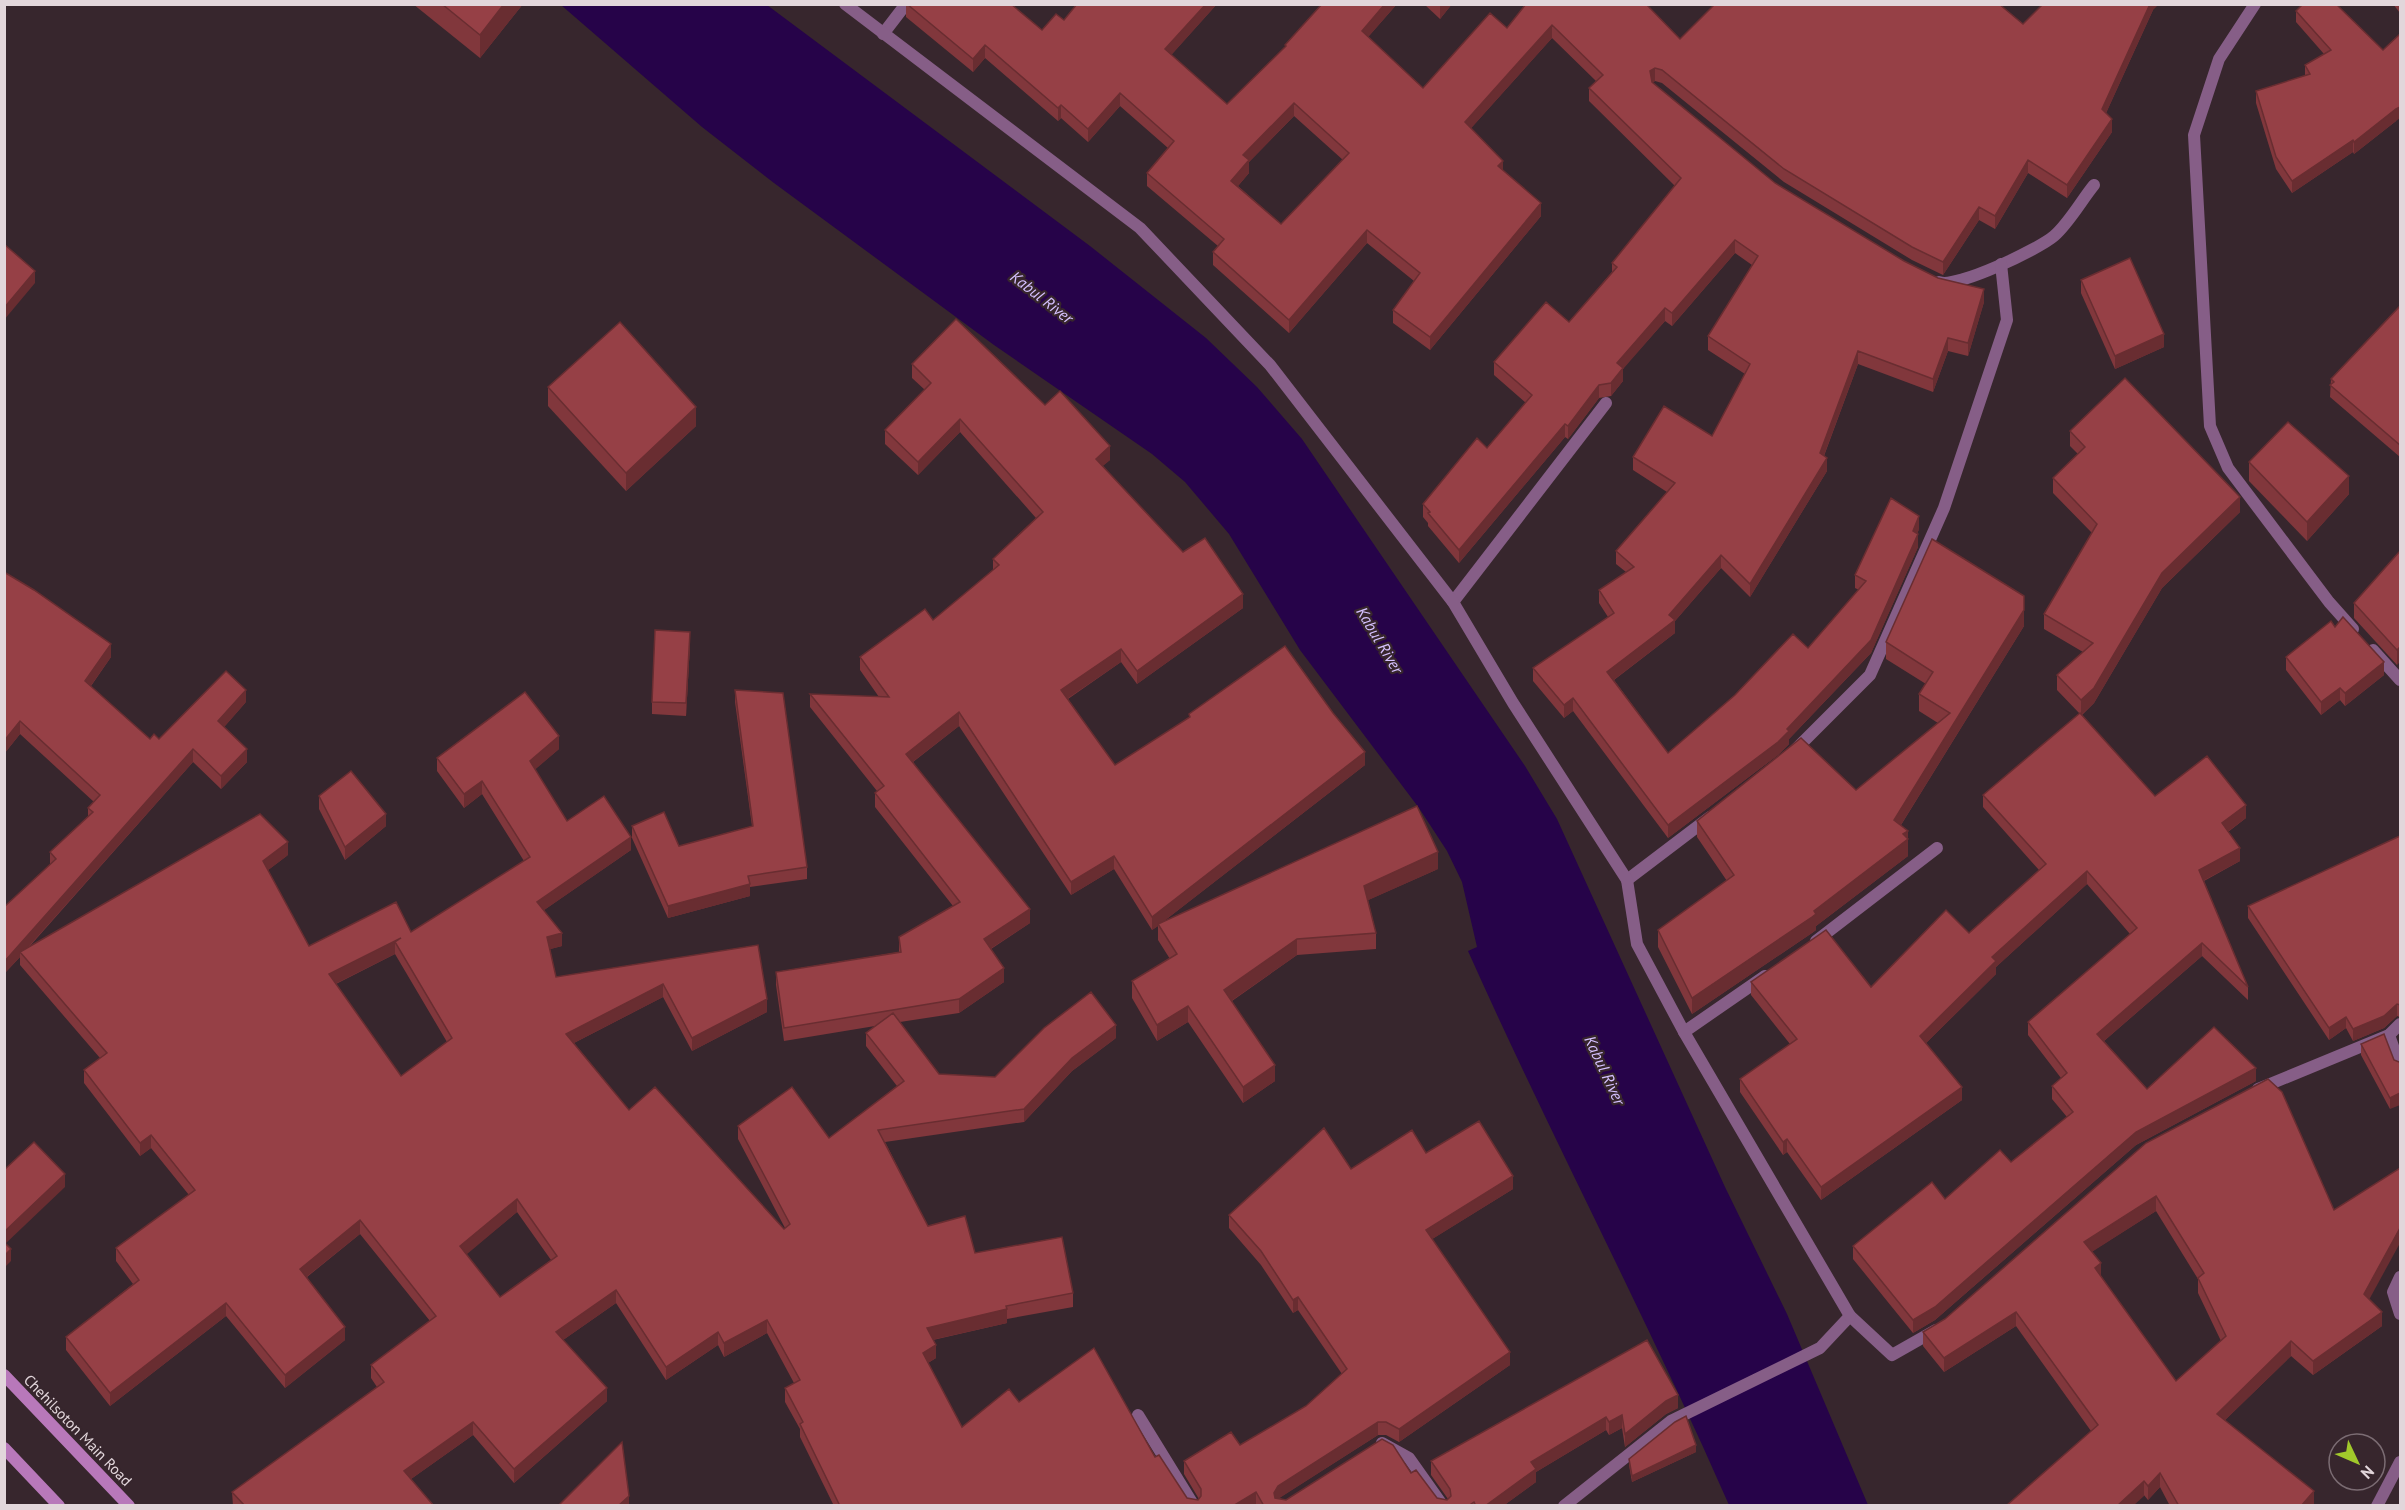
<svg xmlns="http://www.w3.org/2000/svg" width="2405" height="1510" font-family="'PT Sans',sans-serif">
<rect width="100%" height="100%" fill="#37262d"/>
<path fill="#260349" d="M 561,5 L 767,5 L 1090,246 L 1206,338 L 1257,387 L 1302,439 L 1525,766 L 1557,819 L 1725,1187 L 1787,1314 L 1868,1505 L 1729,1505 C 1647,1318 1551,1137 1468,951 L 1477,947 L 1462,882 L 1447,851 L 1419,808 L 1300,650 L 1229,534 L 1185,482 L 1152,454 L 994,345 L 774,183 L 702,127 Z"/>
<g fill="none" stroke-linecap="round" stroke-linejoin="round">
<g stroke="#865e87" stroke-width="12">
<path d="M 2255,4 L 2219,59 L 2194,135 L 2210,426 L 2228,468 L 2329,602 L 2353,629"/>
<path d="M 883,34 L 906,4"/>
<path d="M 1939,282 C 1956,289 2039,249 2054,236 C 2069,223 2081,201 2094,185"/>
<path d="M 1453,602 L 1606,403"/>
<path d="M 2373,650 L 2400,680"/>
<path d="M 1794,751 L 1870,675 L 1944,508 L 2007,320 L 2001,264"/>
<path d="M 1627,880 L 1710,817"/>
<path d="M 1816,941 L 1937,848"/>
<path d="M 1684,1032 L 1765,976"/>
<path d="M 2389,1035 L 2400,1066"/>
<path d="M 2258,1089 L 2389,1035 L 2400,1024"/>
<path d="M 2400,1277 L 2393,1292 L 2400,1314"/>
<path d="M 1138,1415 L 1194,1506"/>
<path d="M 1382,1443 L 1409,1458 L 1443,1506"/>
<path d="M 1564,1506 L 1671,1421 L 1820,1348 L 1850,1316 L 1892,1355 L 1936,1330"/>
<path d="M 2377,1506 L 2400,1462"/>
</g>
<path stroke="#865e87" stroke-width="12" d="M 845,4 L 1140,228 L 1270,365 L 1453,602 L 1513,703 L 1627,880 L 1637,944 L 1684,1032 L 1850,1316"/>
<g stroke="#b878ba" stroke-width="12">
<path d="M 4,1375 L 129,1506"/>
<path d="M 4,1448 L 59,1506"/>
</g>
</g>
<g fill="#81373c" fill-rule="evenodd">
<path d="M 413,4 L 523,4 L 480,58 Z"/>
<path d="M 906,4 L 1042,30 L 1064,20 L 1077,4 L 1217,4 L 1171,55 L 1227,104 L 1285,48 L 1285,45 L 1322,4 L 1397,4 L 1368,37 L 1423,88 L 1507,28 L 1526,4 L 1680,39 L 2023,24 L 2153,10 L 2106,113 L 2112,132 L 2067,198 L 2028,173 L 1995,229 L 1979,220 L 1943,275 L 1912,260 L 1784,182 L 1662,83 L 1655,81 L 1652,83 L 1775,183 L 1904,261 L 1984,302 L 1968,356 L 1948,351 L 1933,392 L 1858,364 L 1824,456 L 1827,471 L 1750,597 L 1721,568 L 1675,621 L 1675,633 L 1614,680 L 1668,753 L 1808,648 L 1859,590 L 1855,588 L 1855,575 L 1919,529 L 1917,534 L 1918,547 L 1871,653 L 1789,739 L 1789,744 L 1778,755 L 1668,838 L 1573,711 L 1564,718 L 1533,681 L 1533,668 L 1608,617 L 1599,603 L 1599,590 L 1626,572 L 1616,564 L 1616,551 L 1667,492 L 1633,470 L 1633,457 L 1712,436 L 1745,374 L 1708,350 L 1708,336 L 1752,265 L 1735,253 L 1672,326 L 1665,321 L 1623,368 L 1623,381 L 1611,396 L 1599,398 L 1568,439 L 1565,437 L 1459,563 L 1428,526 L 1428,523 L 1423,517 L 1423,504 L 1487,448 L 1526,403 L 1494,375 L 1494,362 L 1569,322 L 1612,272 L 1612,263 L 1675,186 L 1589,101 L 1589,88 L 1596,81 L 1552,38 L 1471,128 L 1503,171 L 1541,216 L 1430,350 L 1393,323 L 1393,310 L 1414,281 L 1367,243 L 1289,333 L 1213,265 L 1213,252 L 1218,246 L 1147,186 L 1147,173 L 1168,148 L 1120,106 L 1088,142 L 1061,118 L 1058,121 L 985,58 L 973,72 L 906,17 ZM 1294,116 L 1343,160 L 1281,224 L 1238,186 L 1249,173 L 1249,162 Z"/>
<path d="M 1424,4 L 1452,4 L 1440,19 Z"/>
<path d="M 2393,4 L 2400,4 L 2400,13 Z"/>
<path d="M 2296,11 L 2396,121 L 2354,154 L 2353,152 L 2292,193 L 2276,169 L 2256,103 L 2256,91 L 2305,76 L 2305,65 L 2324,54 L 2296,22 Z"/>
<path d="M 2081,280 L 2164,347 L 2115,369 L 2081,293 Z"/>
<path d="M 2400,306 L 2400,457 L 2330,397 L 2331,379 Z"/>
<path d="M 912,364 L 1045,405 L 1110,460 L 1102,466 L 1183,552 L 1243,608 L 1137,684 L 1121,662 L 1068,699 L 1115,765 L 1189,718 L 1189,714 L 1365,765 L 1164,921 L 1438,869 L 1368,900 L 1376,933 L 1376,949 L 1297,955 L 1232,1001 L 1275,1081 L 1243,1103 L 1188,1022 L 1157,1041 L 1132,998 L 1132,981 L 1170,959 L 1158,940 L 1158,926 L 1152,930 L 1114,869 L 1071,895 L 959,726 L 913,762 L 1030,923 L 991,949 L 1004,982 L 959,1013 L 900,1022 L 939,1074 L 995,1077 L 1116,1038 L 1072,1071 L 1024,1122 L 885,1142 L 928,1226 L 975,1253 L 1073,1293 L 1073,1307 L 1007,1319 L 1007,1323 L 933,1340 L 936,1358 L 928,1363 L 962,1427 L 1019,1402 L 1155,1457 L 1187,1498 L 1198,1500 L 1199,1499 L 1184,1474 L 1184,1461 L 1240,1445 L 1306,1406 L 1342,1374 L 1298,1310 L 1293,1313 L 1261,1265 L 1229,1228 L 1229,1215 L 1351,1169 L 1426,1153 L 1513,1189 L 1432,1239 L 1510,1365 L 1399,1442 L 1386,1435 L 1378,1435 L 1279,1498 L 1286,1500 L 1411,1473 L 1437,1498 L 1447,1500 L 1448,1499 L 1431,1475 L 1431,1461 L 1647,1340 L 1678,1408 L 1666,1414 L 1625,1447 L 1622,1428 L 1609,1435 L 1606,1430 L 1536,1472 L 1536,1482 L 1503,1506 L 834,1506 L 800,1437 L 800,1429 L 785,1402 L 785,1388 L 794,1383 L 767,1333 L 724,1357 L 718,1345 L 666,1380 L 616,1303 L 563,1340 L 607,1401 L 514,1483 L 473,1435 L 411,1479 L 434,1506 L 233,1506 L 232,1492 L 377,1387 L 371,1378 L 371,1365 L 430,1321 L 360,1234 L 307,1277 L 345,1340 L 285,1388 L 226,1316 L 110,1406 L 66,1350 L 66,1337 L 133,1284 L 116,1261 L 116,1248 L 189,1195 L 151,1148 L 140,1156 L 84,1083 L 84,1070 L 100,1058 L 20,965 L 20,957 L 4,974 L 4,907 L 50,865 L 50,852 L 88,817 L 88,808 L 94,802 L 20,734 L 4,754 L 4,572 L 111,657 L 91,686 L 150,739 L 159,739 L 246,702 L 224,727 L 247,762 L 221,789 L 193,762 L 29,947 L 288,855 L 268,870 L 309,946 L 411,932 L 524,861 L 482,794 L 464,808 L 437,771 L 437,758 L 559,749 L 535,769 L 567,821 L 631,850 L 544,910 L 562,946 L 550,949 L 556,977 L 758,945 L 767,1012 L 692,1051 L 663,997 L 574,1043 L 629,1110 L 784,1229 L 785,1228 L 738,1139 L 738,1126 L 829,1138 L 897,1086 L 866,1046 L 866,1033 L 875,1026 L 784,1041 L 776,985 L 776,972 L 899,952 L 899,937 L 953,906 L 875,807 L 875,793 L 877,791 L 810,707 L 810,694 L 879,697 L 860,670 L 860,657 L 933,620 L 993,570 L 993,559 L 1036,518 L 960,432 L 918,475 L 885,444 L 885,430 L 925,390 L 912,378 ZM 395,954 L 447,1042 L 401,1076 L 336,984 ZM 517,1212 L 551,1260 L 500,1297 L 466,1254 Z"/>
<path d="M 548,387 L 696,426 L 626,491 L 548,406 Z"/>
<path d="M 2070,431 L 2240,512 L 2162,588 L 2094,703 L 2082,715 L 2155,796 L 2246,818 L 2228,832 L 2240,861 L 2204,881 L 2248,987 L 2248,1000 L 2202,956 L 2104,1041 L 2147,1089 L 2256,1081 L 2136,1145 L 1935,1320 L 1913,1333 L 1853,1259 L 1853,1246 L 1945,1199 L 2011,1162 L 2067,1117 L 2052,1099 L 2052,1086 L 2061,1078 L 2028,1035 L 2028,1022 L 2130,934 L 2087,884 L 1996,967 L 1996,974 L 1926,1043 L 1962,1100 L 1821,1200 L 1787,1152 L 1783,1155 L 1740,1092 L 1740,1079 L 1790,1044 L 1751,995 L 1751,982 L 1871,987 L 1969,933 L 2039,870 L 1983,807 L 1983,795 L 2080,714 L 2057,690 L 2057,675 L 2083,652 L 2044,629 L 2044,614 L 2092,533 L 2053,493 L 2053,478 L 2078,454 L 2070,446 Z"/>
<path d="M 2249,462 L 2349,494 L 2307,541 L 2249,481 Z"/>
<path d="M 2400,551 L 2397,665 L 2354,618 L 2354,603 Z"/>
<path d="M 2024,610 L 2024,626 L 1901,825 L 1908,838 L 1908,856 L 1816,926 L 1816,930 L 1812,933 L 1692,1014 L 1658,947 L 1658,930 L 1727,881 L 1697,837 L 1697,821 L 1856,790 L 1938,723 L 1919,711 L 1919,694 L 1926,684 L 1886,659 L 1886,642 Z"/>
<path d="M 2335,627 L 2384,675 L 2345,706 L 2340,700 L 2321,715 L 2286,670 L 2286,657 Z"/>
<path d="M 690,644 L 686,716 L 652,714 L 652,702 Z"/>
<path d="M 735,690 L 807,867 L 807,879 L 750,887 L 750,896 L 668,918 L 632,838 L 632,826 L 679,846 L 752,826 L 735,702 Z"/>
<path d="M 319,796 L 386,826 L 345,860 L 319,809 Z"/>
<path d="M 2400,836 L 2400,1017 L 2397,1016 L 2384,1028 L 2353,1041 L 2346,1028 L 2329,1040 L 2248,918 L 2248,906 Z"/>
<path d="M 2400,1023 L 2400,1043 L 2399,1037 L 2399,1025 Z"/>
<path d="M 2361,1044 L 2399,1062 L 2390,1109 L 2361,1055 Z"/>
<path d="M 2146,1143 L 2369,1299 L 2382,1326 L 2313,1375 L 2291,1356 L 2225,1420 L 2314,1506 L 2170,1506 L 2160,1487 L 2148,1500 L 2091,1431 L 2016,1326 L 1944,1372 L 1923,1346 L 1923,1332 L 1945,1319 ZM 2156,1211 L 2198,1279 L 2198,1293 L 2221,1341 L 2176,1381 L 2101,1276 L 2091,1252 Z"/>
<path d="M 1696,1452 L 1632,1482 L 1629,1465 L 1629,1459 Z"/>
</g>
<g fill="#692d31">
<path d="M 504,4 L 523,4 L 480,58 L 480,35 Z"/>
<path d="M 1206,4 L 1217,4 L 1165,62 L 1165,49 Z"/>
<path d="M 1385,4 L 1397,4 L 1362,44 L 1362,31 Z"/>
<path d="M 1441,4 L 1452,4 L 1440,19 L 1440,6 Z"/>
<path d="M 2150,4 L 2159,4 L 2153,10 L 2102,122 L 2102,109 Z"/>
<path d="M 1552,25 L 1552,38 L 1465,135 L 1465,122 Z"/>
<path d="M 985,45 L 985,58 L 973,72 L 973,59 Z"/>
<path d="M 1655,68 L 1655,81 L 1650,84 L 1650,71 Z"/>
<path d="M 1120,93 L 1120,106 L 1088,142 L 1088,129 Z"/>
<path d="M 1294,103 L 1294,116 L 1249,162 L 1249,173 L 1231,194 L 1231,181 L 1243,155 Z"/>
<path d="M 1061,105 L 1061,118 L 1058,121 L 1058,108 Z"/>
<path d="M 2400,107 L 2400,118 L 2396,121 L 2354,154 L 2354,142 L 2396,109 Z"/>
<path d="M 2112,119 L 2112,132 L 2067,198 L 2067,185 Z"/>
<path d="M 2353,140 L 2353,152 L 2292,193 L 2292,181 Z"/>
<path d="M 2028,160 L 2028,173 L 1995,229 L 1995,216 Z"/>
<path d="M 1503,161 L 1503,174 L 1498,166 Z"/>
<path d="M 1541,203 L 1541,216 L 1430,350 L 1430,337 Z"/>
<path d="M 1979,207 L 1979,220 L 1943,275 L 1943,262 Z"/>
<path d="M 1367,230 L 1367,243 L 1289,333 L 1289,320 Z"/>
<path d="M 1735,240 L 1735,253 L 1672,326 L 1672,313 Z"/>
<path d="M 35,271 L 35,283 L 4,320 L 4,308 Z"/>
<path d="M 1984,289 L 1984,302 L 1968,356 L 1968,343 Z"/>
<path d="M 1665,308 L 1665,321 L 1617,376 L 1617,363 Z"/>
<path d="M 2164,334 L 2164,347 L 2115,369 L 2115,356 Z"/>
<path d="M 1948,338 L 1948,351 L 1933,392 L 1933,379 Z"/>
<path d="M 1858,351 L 1858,364 L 1820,466 L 1820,453 Z"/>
<path d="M 1623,368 L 1623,381 L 1611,396 L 1611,383 Z"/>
<path d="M 1599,385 L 1599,398 L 1568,439 L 1568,426 Z"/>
<path d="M 696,407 L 696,426 L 626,491 L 626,473 Z"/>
<path d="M 960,419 L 960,432 L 918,475 L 918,462 Z"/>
<path d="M 1565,424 L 1565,437 L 1459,563 L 1459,550 Z"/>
<path d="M 1110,446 L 1110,460 L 1096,472 L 1096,459 Z"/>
<path d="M 1827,458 L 1827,471 L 1750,597 L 1750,584 Z"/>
<path d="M 2349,476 L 2349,494 L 2307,541 L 2307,522 Z"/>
<path d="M 2240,497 L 2240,512 L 2162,588 L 2094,703 L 2081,715 L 2081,700 L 2162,573 Z"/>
<path d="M 1919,516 L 1919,529 L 1913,544 L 1913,531 Z"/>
<path d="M 1918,534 L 1918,547 L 1871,653 L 1789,739 L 1789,744 L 1778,755 L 1668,838 L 1668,825 L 1787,729 Z"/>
<path d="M 1721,555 L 1721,568 L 1675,621 L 1675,633 L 1607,685 L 1607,672 L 1669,615 Z"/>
<path d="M 1243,594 L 1243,608 L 1137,684 L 1137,671 Z"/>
<path d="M 2024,610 L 2024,626 L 1894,836 L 1894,820 Z"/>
<path d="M 690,632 L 690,644 L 686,716 L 686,703 Z"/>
<path d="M 111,644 L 111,657 L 85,694 L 85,681 Z"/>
<path d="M 2400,647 L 2400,662 L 2397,665 L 2397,650 Z"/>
<path d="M 1121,649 L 1121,662 L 1061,703 L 1061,690 Z"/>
<path d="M 2384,662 L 2384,675 L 2345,706 L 2345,693 Z"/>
<path d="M 2340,688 L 2340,700 L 2321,715 L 2321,702 Z"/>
<path d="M 246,690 L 246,702 L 218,734 L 218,721 Z"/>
<path d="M 1573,698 L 1573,711 L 1564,718 L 1564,705 Z"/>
<path d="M 959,712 L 959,726 L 906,767 L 906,754 Z"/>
<path d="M 20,721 L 20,734 L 4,754 L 4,741 Z"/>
<path d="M 559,736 L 559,749 L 530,774 L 530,761 Z"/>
<path d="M 193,749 L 193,762 L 22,954 L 20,952 L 20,957 L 4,974 L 4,962 Z"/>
<path d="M 247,749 L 247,762 L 221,789 L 221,776 Z"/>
<path d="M 1365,752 L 1365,765 L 1159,925 L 1158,924 L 1158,926 L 1152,930 L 1152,917 Z"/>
<path d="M 482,781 L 482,794 L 464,808 L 464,794 Z"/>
<path d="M 2246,805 L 2246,818 L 2222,836 L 2222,823 Z"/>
<path d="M 386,814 L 386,826 L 345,860 L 345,847 Z"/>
<path d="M 1908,831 L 1908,856 L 1816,926 L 1816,930 L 1812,933 L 1692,1014 L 1692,998 L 1814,911 Z"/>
<path d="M 631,837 L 631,850 L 537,915 L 537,902 Z"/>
<path d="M 288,842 L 288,855 L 263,874 L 263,861 Z"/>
<path d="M 2240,848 L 2240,861 L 2199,883 L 2199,870 Z"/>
<path d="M 1438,852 L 1438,869 L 1364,902 L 1364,886 Z"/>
<path d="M 1114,856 L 1114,869 L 1071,895 L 1071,882 Z"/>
<path d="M 2087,871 L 2087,884 L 1996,967 L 1996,974 L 1920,1049 L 1920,1036 L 1992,957 Z"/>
<path d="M 750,884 L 750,896 L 668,918 L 668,906 Z"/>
<path d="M 1030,909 L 1030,923 L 984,953 L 984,939 Z"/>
<path d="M 562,933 L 562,946 L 547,950 L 547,937 Z"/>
<path d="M 401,938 L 395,942 L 395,954 L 329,987 L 329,974 Z"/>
<path d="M 1297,939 L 1297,955 L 1224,1006 L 1224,990 Z"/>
<path d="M 2202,943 L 2202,956 L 2097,1047 L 2097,1034 Z"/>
<path d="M 1004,968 L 1004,982 L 959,1013 L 959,999 Z"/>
<path d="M 663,984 L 663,997 L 566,1047 L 566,1034 Z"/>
<path d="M 767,999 L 767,1012 L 692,1051 L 692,1038 Z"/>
<path d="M 2397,1004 L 2397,1016 L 2384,1028 L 2353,1041 L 2353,1029 Z"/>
<path d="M 1188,1006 L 1188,1022 L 1157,1041 L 1157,1025 Z"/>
<path d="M 2346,1017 L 2346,1028 L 2329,1040 L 2329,1028 Z"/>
<path d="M 1116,1025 L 1116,1038 L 1072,1071 L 1024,1122 L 1024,1109 L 1072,1058 Z"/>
<path d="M 1275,1065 L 1275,1081 L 1243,1103 L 1243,1087 Z"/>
<path d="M 2256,1068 L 2256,1081 L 2136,1145 L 1935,1320 L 1913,1333 L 1913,1320 L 2136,1132 Z"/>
<path d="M 1962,1087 L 1962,1100 L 1821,1200 L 1821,1187 Z"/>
<path d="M 2400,1093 L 2400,1105 L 2390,1109 L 2390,1098 Z"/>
<path d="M 151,1135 L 151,1148 L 140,1156 L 140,1143 Z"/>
<path d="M 1787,1139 L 1787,1152 L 1783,1155 L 1783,1142 Z"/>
<path d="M 65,1174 L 65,1187 L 4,1245 L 4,1232 Z"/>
<path d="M 1513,1176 L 1513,1189 L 1426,1243 L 1426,1230 Z"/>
<path d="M 2156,1196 L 2156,1211 L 2084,1257 L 2084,1242 Z"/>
<path d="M 517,1199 L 517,1212 L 460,1260 L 460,1246 Z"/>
<path d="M 360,1220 L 360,1234 L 300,1282 L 300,1269 Z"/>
<path d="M 2400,1228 L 2400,1243 L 2364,1309 L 2364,1294 Z"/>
<path d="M 11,1249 L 11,1261 L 4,1268 L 4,1256 Z"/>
<path d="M 2101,1263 L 2101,1278 L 2095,1268 Z"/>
<path d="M 616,1290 L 616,1303 L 556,1345 L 556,1332 Z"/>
<path d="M 1298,1297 L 1298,1310 L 1293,1313 L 1293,1300 Z"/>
<path d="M 226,1303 L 226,1316 L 110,1406 L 110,1393 Z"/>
<path d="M 1007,1309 L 1007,1323 L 927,1341 L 927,1328 Z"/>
<path d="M 2016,1312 L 2016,1326 L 1944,1372 L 1944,1358 Z"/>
<path d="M 2382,1312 L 2382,1326 L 2313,1375 L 2313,1361 Z"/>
<path d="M 767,1320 L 767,1333 L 724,1357 L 724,1343 Z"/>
<path d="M 345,1327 L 345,1340 L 285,1388 L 285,1375 Z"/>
<path d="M 718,1332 L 718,1345 L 666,1380 L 666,1367 Z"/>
<path d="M 2291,1341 L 2291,1356 L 2217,1428 L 2217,1414 Z"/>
<path d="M 936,1345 L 936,1358 L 923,1366 L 923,1353 Z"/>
<path d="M 1510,1352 L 1510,1365 L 1399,1442 L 1399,1429 Z"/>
<path d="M 607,1388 L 607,1401 L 514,1483 L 514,1469 Z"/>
<path d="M 1678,1395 L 1678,1408 L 1666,1414 L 1625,1447 L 1625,1434 L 1666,1401 Z"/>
<path d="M 1622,1415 L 1622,1428 L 1609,1435 L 1609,1422 Z"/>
<path d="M 1606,1417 L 1606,1430 L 1536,1472 L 1536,1482 L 1503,1506 L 1485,1506 L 1531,1462 Z"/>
<path d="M 473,1422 L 473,1435 L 404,1484 L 404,1471 Z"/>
<path d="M 1378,1422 L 1378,1435 L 1278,1499 L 1274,1506 L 1274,1493 L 1278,1486 Z"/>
<path d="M 1696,1445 L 1696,1452 L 1632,1482 L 1632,1476 Z"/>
<path d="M 2160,1473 L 2160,1487 L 2148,1500 L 2148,1486 Z"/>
<path d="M 2144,1481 L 2144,1496 L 2133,1506 L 2117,1506 Z"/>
<path d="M 2314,1491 L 2314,1506 L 2301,1506 Z"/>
<path d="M 1256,1492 L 1256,1505 L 1255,1506 L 1233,1506 Z"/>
<path d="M 629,1496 L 629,1506 L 618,1506 Z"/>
</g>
<g fill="#964046" stroke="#692d31" stroke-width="1.5" fill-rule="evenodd">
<path d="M 442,4 L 504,4 L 480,35 Z"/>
<path d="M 907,4 L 1011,4 L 1042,30 L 1056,14 L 1064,20 L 1077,4 L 1206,4 L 1165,49 L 1227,104 L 1286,46 L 1285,45 L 1322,4 L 1385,4 L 1362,31 L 1423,88 L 1490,13 L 1507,28 L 1526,4 L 1646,4 L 1680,39 L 1715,4 L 1999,4 L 2023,24 L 2043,4 L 2150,4 L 2102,109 L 2112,119 L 2067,185 L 2028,160 L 1995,216 L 1979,207 L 1943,262 L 1912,247 L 1784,169 L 1662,70 L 1655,68 L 1650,71 L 1652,82 L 1775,183 L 1904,261 L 1938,278 L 1984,289 L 1968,343 L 1948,338 L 1933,379 L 1858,351 L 1820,453 L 1827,458 L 1750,584 L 1721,555 L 1669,615 L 1675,620 L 1607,672 L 1668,753 L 1735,695 L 1793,634 L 1808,648 L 1866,581 L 1855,575 L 1891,498 L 1919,516 L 1913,531 L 1918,534 L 1871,640 L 1787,729 L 1789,731 L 1778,742 L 1668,825 L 1573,698 L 1564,705 L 1533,668 L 1614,613 L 1599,590 L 1634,567 L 1616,551 L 1675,483 L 1633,457 L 1664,406 L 1712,436 L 1750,364 L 1708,336 L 1758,256 L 1735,240 L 1672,313 L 1665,308 L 1617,363 L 1623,368 L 1611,383 L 1599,385 L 1568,426 L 1565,424 L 1459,550 L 1428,513 L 1430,512 L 1423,504 L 1477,438 L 1487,448 L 1532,395 L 1494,362 L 1546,302 L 1569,322 L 1617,267 L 1612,263 L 1681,178 L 1589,88 L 1603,75 L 1552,25 L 1465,122 L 1503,161 L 1498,166 L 1541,203 L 1430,337 L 1393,310 L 1420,273 L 1367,230 L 1289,320 L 1213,252 L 1224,239 L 1147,173 L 1174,141 L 1120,93 L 1088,129 L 1061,105 L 1058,108 L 985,45 L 973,59 ZM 1294,103 L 1349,153 L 1281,224 L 1231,181 L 1249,160 L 1243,155 Z"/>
<path d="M 2303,4 L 2336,4 L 2383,50 L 2400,34 L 2400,107 L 2396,109 L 2354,142 L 2353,140 L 2292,181 L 2276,157 L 2256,91 L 2310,74 L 2305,65 L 2331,50 L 2296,11 Z"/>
<path d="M 4,244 L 35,271 L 4,308 Z"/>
<path d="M 2130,258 L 2164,334 L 2115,356 L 2081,280 Z"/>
<path d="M 2400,306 L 2400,445 L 2330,385 L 2334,382 L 2331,379 Z"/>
<path d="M 956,319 L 1045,405 L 1060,391 L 1110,446 L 1096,459 L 1183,552 L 1205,538 L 1243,594 L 1137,671 L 1121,649 L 1061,690 L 1115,765 L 1190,717 L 1189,714 L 1285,646 L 1333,713 L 1365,752 L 1152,917 L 1114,856 L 1071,882 L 959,712 L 906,754 L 1030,909 L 984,939 L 1004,968 L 959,999 L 784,1028 L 776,972 L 901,952 L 899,937 L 960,902 L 875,793 L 884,786 L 810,694 L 889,697 L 860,657 L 925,609 L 933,620 L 999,565 L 993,559 L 1043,512 L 960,419 L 918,462 L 885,430 L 931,383 L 912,364 Z"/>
<path d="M 620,322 L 696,407 L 626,473 L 548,387 Z"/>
<path d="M 2125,378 L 2240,497 L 2162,573 L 2094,688 L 2081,700 L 2057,675 L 2093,643 L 2044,614 L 2097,524 L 2053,478 L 2085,447 L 2070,431 Z"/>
<path d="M 2288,422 L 2349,476 L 2307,522 L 2249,462 Z"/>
<path d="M 1932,539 L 2024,596 L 2024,610 L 1894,820 L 1908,831 L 1903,834 L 1908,839 L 1814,911 L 1816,914 L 1812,917 L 1692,998 L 1658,930 L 1734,875 L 1697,821 L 1801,738 L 1856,790 L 1950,713 L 1919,694 L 1933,672 L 1886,642 Z"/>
<path d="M 2400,551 L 2400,647 L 2397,650 L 2354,603 Z"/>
<path d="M 4,572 L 34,590 L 111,644 L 85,681 L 150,739 L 154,734 L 159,739 L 226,671 L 246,690 L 218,721 L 247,749 L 221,776 L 193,749 L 4,962 L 4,907 L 56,859 L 50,852 L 93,812 L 88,808 L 100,795 L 20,721 L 4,741 Z"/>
<path d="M 2343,617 L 2384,662 L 2345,693 L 2340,688 L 2321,702 L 2286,657 L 2331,621 L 2335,627 Z"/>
<path d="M 655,630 L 690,632 L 686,703 L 652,702 Z"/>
<path d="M 735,690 L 783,693 L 807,867 L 748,876 L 750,884 L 668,906 L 632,826 L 664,812 L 679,846 L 753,826 Z"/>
<path d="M 525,692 L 559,736 L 530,761 L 567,821 L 604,796 L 631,837 L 537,902 L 562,933 L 547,937 L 556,977 L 758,945 L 767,999 L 692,1038 L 663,984 L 566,1034 L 629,1110 L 655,1087 L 784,1229 L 790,1224 L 738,1126 L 792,1087 L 829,1138 L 904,1081 L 866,1033 L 893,1013 L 939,1074 L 995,1077 L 1044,1028 L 1091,992 L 1116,1025 L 1072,1058 L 1024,1109 L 878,1130 L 928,1226 L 965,1216 L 975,1253 L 1062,1237 L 1073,1293 L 1006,1306 L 1007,1309 L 927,1328 L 936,1345 L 923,1353 L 962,1427 L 1009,1389 L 1019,1402 L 1094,1348 L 1155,1457 L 1159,1455 L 1187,1498 L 1198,1500 L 1201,1496 L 1201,1489 L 1184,1461 L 1231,1432 L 1240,1445 L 1306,1406 L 1347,1369 L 1298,1297 L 1293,1300 L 1261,1251 L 1229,1215 L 1324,1128 L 1351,1169 L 1412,1130 L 1426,1153 L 1479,1121 L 1513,1176 L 1426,1230 L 1510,1352 L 1399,1429 L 1386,1422 L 1378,1422 L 1278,1486 L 1274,1493 L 1275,1498 L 1286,1500 L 1382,1439 L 1393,1445 L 1411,1473 L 1416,1470 L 1437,1498 L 1447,1500 L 1451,1496 L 1450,1489 L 1431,1461 L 1647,1340 L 1678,1395 L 1666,1401 L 1625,1434 L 1622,1415 L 1609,1422 L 1606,1417 L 1531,1462 L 1536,1469 L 1485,1506 L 1476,1506 L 1474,1502 L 1468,1506 L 1264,1506 L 1256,1492 L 1233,1506 L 840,1506 L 800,1424 L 803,1422 L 785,1388 L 800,1380 L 767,1320 L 724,1343 L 718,1332 L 666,1367 L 616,1290 L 556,1332 L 607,1388 L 514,1469 L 473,1422 L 404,1471 L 434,1506 L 245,1506 L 232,1492 L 384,1382 L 371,1365 L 436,1316 L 360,1220 L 300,1269 L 345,1327 L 285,1375 L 226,1303 L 110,1393 L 66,1337 L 139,1280 L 116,1248 L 195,1190 L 151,1135 L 140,1143 L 84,1070 L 107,1053 L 20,952 L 260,814 L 288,842 L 263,861 L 309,946 L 396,902 L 411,932 L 530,857 L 482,781 L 464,794 L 437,758 ZM 401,938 L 395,942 L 452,1038 L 401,1076 L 329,974 ZM 517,1199 L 557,1256 L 500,1297 L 460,1246 Z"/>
<path d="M 2080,713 L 2155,796 L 2207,756 L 2246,805 L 2222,823 L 2240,848 L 2199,870 L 2248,987 L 2202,943 L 2097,1034 L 2147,1089 L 2214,1027 L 2256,1068 L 2136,1132 L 1935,1307 L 1913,1320 L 1853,1246 L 1932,1182 L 1945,1199 L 2000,1150 L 2011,1162 L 2073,1112 L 2052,1086 L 2067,1073 L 2028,1022 L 2137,928 L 2087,871 L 1992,957 L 1996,961 L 1920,1036 L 1962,1087 L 1821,1187 L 1787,1139 L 1783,1142 L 1740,1079 L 1797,1039 L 1751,982 L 1826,930 L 1871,987 L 1946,910 L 1969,933 L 2046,864 L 1983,795 Z"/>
<path d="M 351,771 L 386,814 L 345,847 L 319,796 Z"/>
<path d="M 1417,806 L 1438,852 L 1364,886 L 1376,933 L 1297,939 L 1224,990 L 1275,1065 L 1243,1087 L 1188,1006 L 1157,1025 L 1132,981 L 1177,954 L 1158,924 Z"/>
<path d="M 2400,836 L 2400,1005 L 2397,1004 L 2384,1016 L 2353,1029 L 2346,1017 L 2329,1028 L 2248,906 Z"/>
<path d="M 2384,1034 L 2394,1060 L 2399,1062 L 2400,1062 L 2400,1093 L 2390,1098 L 2361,1044 Z"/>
<path d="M 2268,1079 L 2282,1092 L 2334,1210 L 2400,1168 L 2400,1228 L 2364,1294 L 2382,1312 L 2313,1361 L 2291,1341 L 2217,1414 L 2314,1491 L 2301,1506 L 2179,1506 L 2160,1473 L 2148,1486 L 2144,1481 L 2117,1506 L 2006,1506 L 2098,1425 L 2016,1312 L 1944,1358 L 1923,1332 L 1945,1319 L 2146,1143 ZM 2156,1196 L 2204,1273 L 2198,1278 L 2226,1336 L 2176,1381 L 2095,1268 L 2101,1263 L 2084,1242 Z"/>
<path d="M 34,1142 L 65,1174 L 4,1232 L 4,1170 Z"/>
<path d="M 4,1242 L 11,1249 L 4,1256 Z"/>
<path d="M 1686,1416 L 1696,1445 L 1632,1476 L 1629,1459 L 1675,1422 Z"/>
<path d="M 622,1442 L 629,1496 L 618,1506 L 558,1506 Z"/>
</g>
<g text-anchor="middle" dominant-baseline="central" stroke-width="4.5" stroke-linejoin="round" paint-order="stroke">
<g font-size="15" fill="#e2d6db" stroke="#37262d">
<text transform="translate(78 1430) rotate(46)">Chehilsoton Main Road</text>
</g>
<g font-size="16" font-style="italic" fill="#d5c1ff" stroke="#37262d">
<text transform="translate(1042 297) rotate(38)">Kabul River</text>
<text transform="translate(1380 640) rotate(59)">Kabul River</text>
<text transform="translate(1605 1070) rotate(65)">Kabul River</text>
</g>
</g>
<rect width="2405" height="1510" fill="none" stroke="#e2d6db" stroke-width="12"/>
<g transform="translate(2357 1462) rotate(134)"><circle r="28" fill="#37262d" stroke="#7b6c73" stroke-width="1.5"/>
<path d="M0-4.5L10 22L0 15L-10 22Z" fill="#a1c92b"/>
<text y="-9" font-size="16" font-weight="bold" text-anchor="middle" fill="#e2d6db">N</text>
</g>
</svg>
